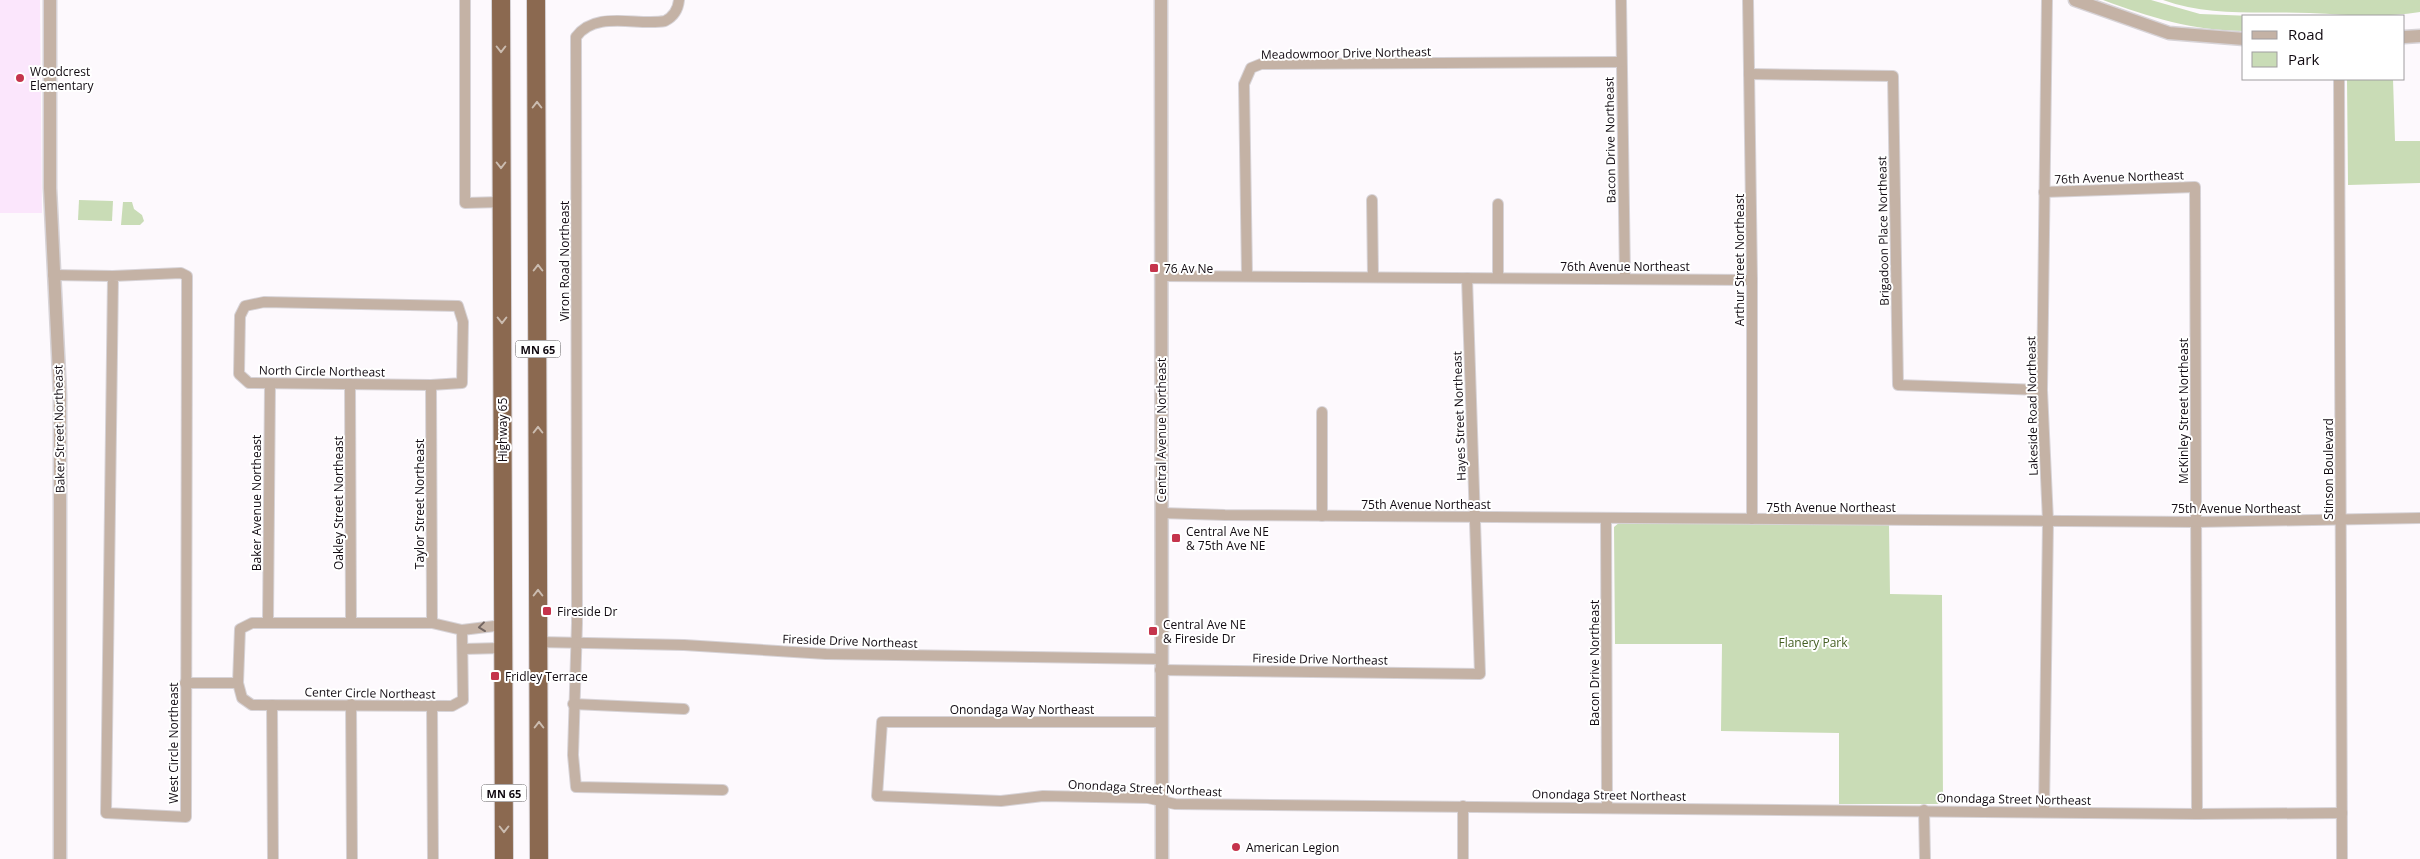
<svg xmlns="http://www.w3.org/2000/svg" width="2420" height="859" font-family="'Open Sans',sans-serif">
<rect width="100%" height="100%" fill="#fdf9fd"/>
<path fill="#fbe6fc" d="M 0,0 L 40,0 L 42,213 L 0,213 Z"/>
<g fill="#c9dcb6">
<path d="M 2103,0 L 2151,0 L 2200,14 L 2252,16 L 2244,16 L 2244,31 C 2194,31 2149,17 2103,0 Z"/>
<path d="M 2163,0 L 2420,0 L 2420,12 C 2381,18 2349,15 2310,13 C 2261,11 2210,17 2163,0 Z"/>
<path d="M 2347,79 L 2393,79 L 2395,141 L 2420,141 L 2420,183 L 2348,185 Z"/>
<path d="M 79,200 L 113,201 L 112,221 L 78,220 Z"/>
<path d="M 123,202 L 132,202 L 134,209 L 142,215 L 144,221 L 140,225 L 121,225 Z"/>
<path d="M 1620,522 L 1889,525 L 1890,594 L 1942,595 L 1943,804 L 1839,804 L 1839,733 L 1721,731 L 1722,644 L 1615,644 L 1614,527 Z"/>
</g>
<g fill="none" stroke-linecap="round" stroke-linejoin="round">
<defs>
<g id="minor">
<path d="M 465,0 L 465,203 L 501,202"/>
<path d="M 679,0 C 678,10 673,17 665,21 C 637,26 595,10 576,37 L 577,623 L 573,755 L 576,787 L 723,790"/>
<path d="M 1621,0 L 1625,279"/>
<path d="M 1748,0 L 1752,280 L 1752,519"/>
<path d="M 1749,74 L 1893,76 L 1898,385 L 2042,390"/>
<path d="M 2339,79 L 2342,859"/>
<path d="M 2044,192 L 2195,187 L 2197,814"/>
<path d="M 1372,200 L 1373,277"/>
<path d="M 1498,204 L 1498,278"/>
<path d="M 53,275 L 113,276 L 181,273 L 187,276 L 186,817 L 106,813 L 113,276"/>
<path d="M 1161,276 L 1752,280"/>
<path d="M 1247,276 L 1244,84 L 1251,68 L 1261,64 L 1621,62"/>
<path d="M 264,302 L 458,306 L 463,322 L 462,383 L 431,385 L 249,383 L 239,374 L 240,316 L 245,306 Z"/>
<path d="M 350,384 L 351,623"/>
<path d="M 431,385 L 432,623"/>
<path d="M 1322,412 L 1322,516"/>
<path d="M 1161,513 L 1225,515 L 2196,522 L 2420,518"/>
<path d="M 1606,518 L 1607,807"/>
<path d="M 268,622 L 270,384"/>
<path d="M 252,623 L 432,623 L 462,630 L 463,700 L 452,706 L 252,705 L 242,698 L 238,683 L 240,629 Z"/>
<path d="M 462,630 L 503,625"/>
<path d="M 538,642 L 684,645 L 826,654 L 1160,659"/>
<path d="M 463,649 L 502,648"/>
<path d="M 1160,670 L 1480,674 L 1467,278"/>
<path d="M 185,683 L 238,683"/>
<path d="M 351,704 L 352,859"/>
<path d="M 573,704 L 684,709"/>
<path d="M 272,705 L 273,859"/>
<path d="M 432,706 L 433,859"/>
<path d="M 1161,722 L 882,722 L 877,796 L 1001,801 L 1043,796 L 1148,798 L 1175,804 L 2197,814 L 2342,813"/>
<path d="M 1463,806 L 1463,859"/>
<path d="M 1924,810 L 1925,859"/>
<path d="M 2044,811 L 2048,521 L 2042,390 L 2047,0"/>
</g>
<g id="tertiary">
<path d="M 50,0 L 50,188 L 60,395 L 60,859"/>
<path d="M 1161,0 L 1162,859"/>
<path d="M 2075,0 L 2169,33 L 2244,39"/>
<path d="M 2404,37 L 2420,36"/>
</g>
<g id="trunk">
<path d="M 501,0 L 504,859"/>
<path d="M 536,0 L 539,859"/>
</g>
</defs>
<use href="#minor" stroke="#d7d3d7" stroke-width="12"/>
<use href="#tertiary" stroke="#d7d3d7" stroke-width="15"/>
<use href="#trunk" stroke="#d7d3d7" stroke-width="20"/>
<use href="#minor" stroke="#c4b2a5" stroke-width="10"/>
<use href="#tertiary" stroke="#c4b2a5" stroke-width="12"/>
<use href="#trunk" stroke="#8b6950" stroke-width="18"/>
</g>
<defs><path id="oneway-chevron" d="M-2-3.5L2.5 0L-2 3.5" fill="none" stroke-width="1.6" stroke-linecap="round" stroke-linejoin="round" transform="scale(1.25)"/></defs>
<g stroke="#cbbcb0">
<use href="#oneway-chevron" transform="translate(501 49) rotate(90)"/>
<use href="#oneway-chevron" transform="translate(537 105) rotate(-90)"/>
<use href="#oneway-chevron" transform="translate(501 165) rotate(90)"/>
<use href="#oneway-chevron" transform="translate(538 268) rotate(-90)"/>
<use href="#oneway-chevron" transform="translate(502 320) rotate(90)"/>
<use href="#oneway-chevron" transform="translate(538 430) rotate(-90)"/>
<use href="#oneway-chevron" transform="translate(538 593) rotate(-90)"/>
<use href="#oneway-chevron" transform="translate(539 725) rotate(-90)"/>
<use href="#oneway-chevron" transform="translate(504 829) rotate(90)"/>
</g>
<use stroke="#736662" href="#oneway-chevron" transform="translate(482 627) rotate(173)"/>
<g fill="#c5344c" stroke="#fff" stroke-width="2">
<circle cx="20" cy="78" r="5"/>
<rect x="1149" y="263" width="10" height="10" rx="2.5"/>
<rect x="1171" y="533" width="10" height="10" rx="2.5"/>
<rect x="542" y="606" width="10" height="10" rx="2.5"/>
<rect x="1148" y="626" width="10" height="10" rx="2.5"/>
<rect x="490" y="671" width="10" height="10" rx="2.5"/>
<circle cx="1236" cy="847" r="5"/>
</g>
<g text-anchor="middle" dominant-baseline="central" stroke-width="4" stroke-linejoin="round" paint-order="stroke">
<g fill="#fff" stroke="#585458" stroke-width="1">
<rect x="515.5" y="340.5" width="45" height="17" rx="4"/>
<rect x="481.5" y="784.5" width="45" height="17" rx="4"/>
</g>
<g font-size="11" font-weight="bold" fill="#110a11">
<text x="538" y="349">MN 65</text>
<text x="504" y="793">MN 65</text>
</g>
<g font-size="12" fill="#110a11" stroke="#fff">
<text transform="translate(1346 53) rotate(-1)">Meadowmoor Drive Northeast</text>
<text transform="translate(1610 140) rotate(-91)">Bacon Drive Northeast</text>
<text transform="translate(2119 177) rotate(-2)">76th Avenue Northeast</text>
<text transform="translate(1883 231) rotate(-91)">Brigadoon Place Northeast</text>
<text transform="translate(1739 260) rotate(-90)">Arthur Street Northeast</text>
<text transform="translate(564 261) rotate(-90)">Viron Road Northeast</text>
<text x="1625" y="266">76th Avenue Northeast</text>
<text transform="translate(322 371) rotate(1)">North Circle Northeast</text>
<text transform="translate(2032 406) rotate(-91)">Lakeside Road Northeast</text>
<text transform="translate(2183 411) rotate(-90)">McKinley Street Northeast</text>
<text transform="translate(1459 416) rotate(-92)">Hayes Street Northeast</text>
<text transform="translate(59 429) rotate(-91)">Baker Street Northeast</text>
<text transform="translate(502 430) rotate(-90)">Highway 65</text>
<text transform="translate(1161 430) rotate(-90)">Central Avenue Northeast</text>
<text transform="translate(2328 469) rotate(-90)">Stinson Boulevard</text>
<text transform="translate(256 503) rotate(-90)">Baker Avenue Northeast</text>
<text transform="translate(338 503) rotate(-90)">Oakley Street Northeast</text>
<text transform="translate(419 504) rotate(-90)">Taylor Street Northeast</text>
<text x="1426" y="504">75th Avenue Northeast</text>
<text x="1831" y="507">75th Avenue Northeast</text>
<text x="2236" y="508">75th Avenue Northeast</text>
<text transform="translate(850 641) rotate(2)">Fireside Drive Northeast</text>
<text transform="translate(1320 659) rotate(1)">Fireside Drive Northeast</text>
<text transform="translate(1594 663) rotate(-90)">Bacon Drive Northeast</text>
<text transform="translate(370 693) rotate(1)">Center Circle Northeast</text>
<text x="1022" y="709">Onondaga Way Northeast</text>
<text transform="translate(173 743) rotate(-90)">West Circle Northeast</text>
<text transform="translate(1145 788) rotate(3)">Onondaga Street Northeast</text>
<text transform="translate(1609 795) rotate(1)">Onondaga Street Northeast</text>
<text transform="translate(2014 799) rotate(1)">Onondaga Street Northeast</text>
</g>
<g font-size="12" fill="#110a11" stroke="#fff" text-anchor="start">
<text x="30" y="71">Woodcrest<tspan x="30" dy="14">Elementary</tspan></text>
<text x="1164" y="268">76 Av Ne</text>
<text x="1186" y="531">Central Ave NE<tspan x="1186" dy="14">&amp; 75th Ave NE</tspan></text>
<text x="557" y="611">Fireside Dr</text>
<text x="1163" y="624">Central Ave NE<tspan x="1163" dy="14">&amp; Fireside Dr</tspan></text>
<text x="505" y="676">Fridley Terrace</text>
<text x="1246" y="847">American Legion</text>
</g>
<g font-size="12" fill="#455f23" stroke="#fff">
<text x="1813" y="642">Flanery Park</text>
</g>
</g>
<rect x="2242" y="15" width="162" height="65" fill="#ffffff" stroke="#a09da0"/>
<rect x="2252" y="31" width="25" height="8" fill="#c4b2a5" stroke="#a09da0"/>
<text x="2288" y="40" font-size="15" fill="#110a11">Road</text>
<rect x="2252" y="52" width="25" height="15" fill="#c9dcb6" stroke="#a09da0"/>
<text x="2288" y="65" font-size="15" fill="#110a11">Park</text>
</svg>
